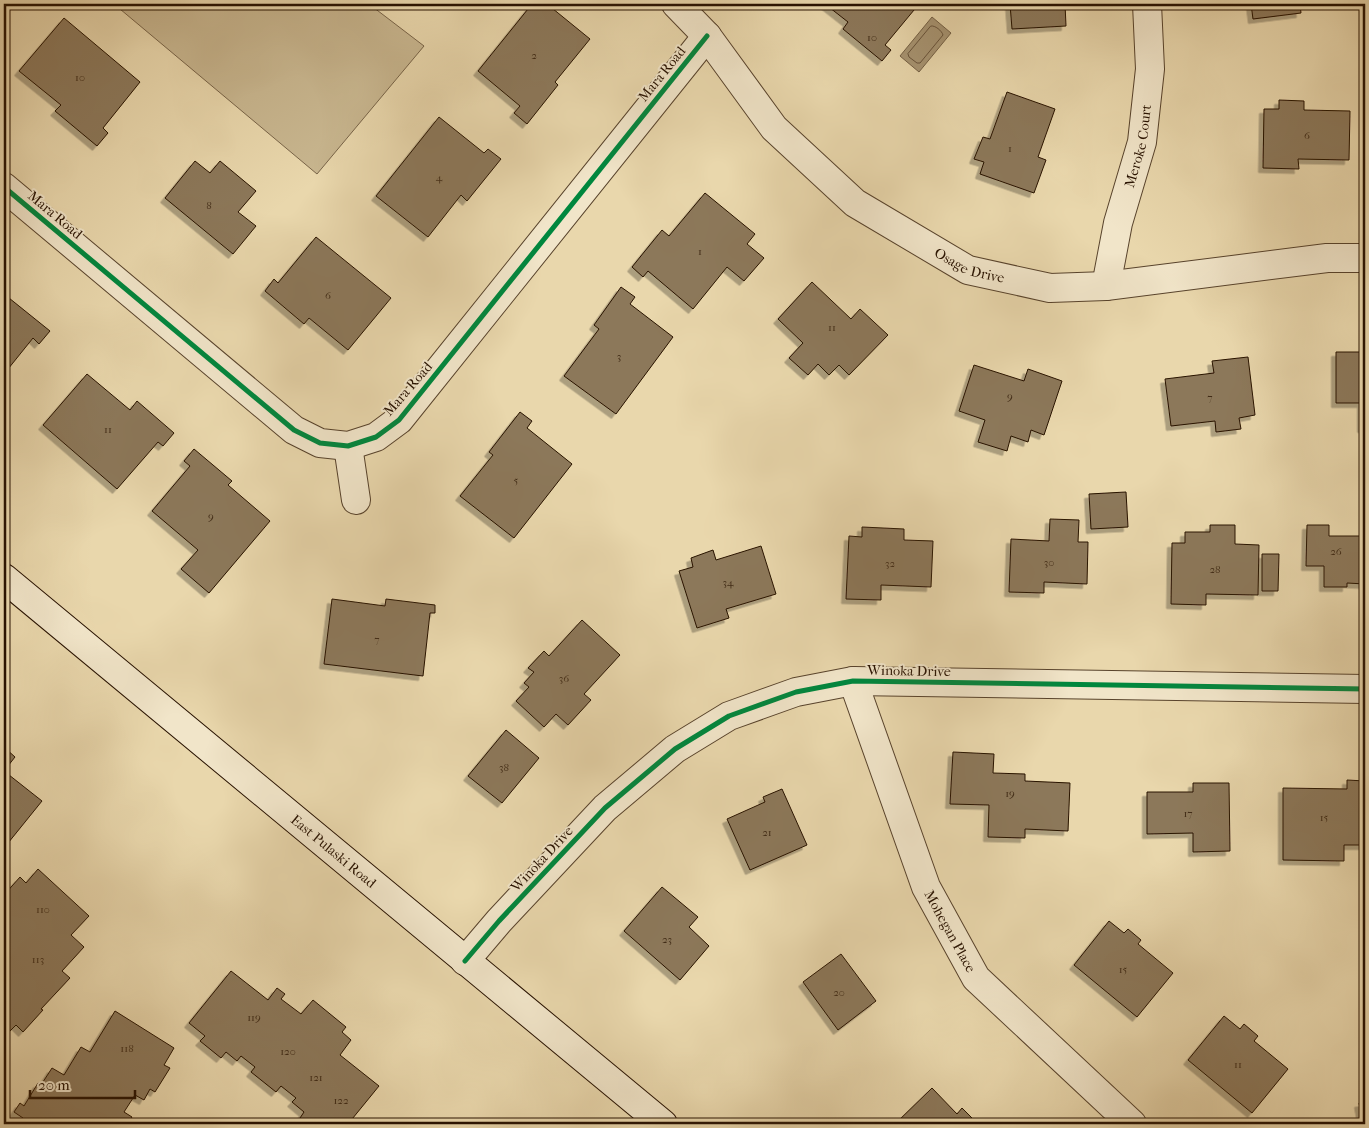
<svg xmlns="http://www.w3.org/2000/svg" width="1369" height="1128" font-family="'IM FELL French Canon',serif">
<defs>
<filter id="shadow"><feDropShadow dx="-4.5" dy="4.5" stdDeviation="0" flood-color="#0004"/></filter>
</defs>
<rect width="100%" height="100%" fill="#e9d7ac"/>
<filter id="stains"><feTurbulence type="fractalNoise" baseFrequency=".004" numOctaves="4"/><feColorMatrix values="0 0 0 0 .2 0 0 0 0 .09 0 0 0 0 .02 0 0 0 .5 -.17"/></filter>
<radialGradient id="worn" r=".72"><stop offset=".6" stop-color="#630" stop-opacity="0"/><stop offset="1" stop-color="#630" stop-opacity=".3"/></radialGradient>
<path fill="#c8b68f" stroke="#786448" d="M 114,4 L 369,4 L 424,46 L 317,174 Z"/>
<path fill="#a79472" stroke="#746045" d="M 932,17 L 951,33 L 919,72 L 900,56 Z"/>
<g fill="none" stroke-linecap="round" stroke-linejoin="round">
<path stroke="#68533a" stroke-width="1" d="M 931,26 C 935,25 942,31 943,35 L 920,63 L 917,63 L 909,57 L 908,54 Z"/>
</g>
<g fill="#8c785a" stroke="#281201" filter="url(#shadow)">
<path d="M 532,4 L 547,4 L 590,39 L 555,82 L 558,85 L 527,124 L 514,113 L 520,106 L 478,71 Z"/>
<path d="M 825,4 L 919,4 L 885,45 L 891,50 L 882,61 L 843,29 L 848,22 Z"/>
<path d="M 1010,4 L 1065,4 L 1066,26 L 1012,29 Z"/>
<path d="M 1251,4 L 1300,4 L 1301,13 L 1253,19 Z"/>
<path d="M 64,18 L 140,82 L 103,128 L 108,133 L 97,146 L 55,111 L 61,105 L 19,71 Z"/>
<path d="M 1007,92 L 1055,109 L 1038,157 L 1046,160 L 1034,193 L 980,174 L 984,162 L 974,159 L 983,137 L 990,139 Z"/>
<path d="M 1279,100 L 1304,101 L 1304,110 L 1350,111 L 1349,160 L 1298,159 L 1299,169 L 1263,168 L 1264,109 L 1279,109 Z"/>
<path d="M 439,117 L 484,153 L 488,149 L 501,159 L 467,201 L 461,195 L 428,237 L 376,196 Z"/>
<path d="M 195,161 L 210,173 L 220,161 L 256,191 L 238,212 L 256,226 L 233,254 L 165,198 Z"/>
<path d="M 705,193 L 755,234 L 747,244 L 764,258 L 744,281 L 727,267 L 693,309 L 648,271 L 643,277 L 632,267 L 662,230 L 669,236 Z"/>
<path d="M 316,237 L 391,298 L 348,350 L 309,318 L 304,324 L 265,291 L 274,279 L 278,283 Z"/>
<path d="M 812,282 L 851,319 L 860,309 L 888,335 L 849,375 L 839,365 L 829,375 L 818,364 L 808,375 L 789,358 L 803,343 L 778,319 Z"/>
<path d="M 621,287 L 635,297 L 630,304 L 673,337 L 616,414 L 564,376 L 599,329 L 594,325 Z"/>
<path d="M 9,298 L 50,331 L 39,344 L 33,338 L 4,374 L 4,305 Z"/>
<path d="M 1336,352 L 1365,352 L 1365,428 L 1362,428 L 1362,403 L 1336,403 Z"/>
<path d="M 1248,357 L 1255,415 L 1239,418 L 1241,429 L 1216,432 L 1215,421 L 1171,426 L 1165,379 L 1214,373 L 1212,361 Z"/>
<path d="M 974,365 L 1024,381 L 1028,369 L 1062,381 L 1044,435 L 1031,430 L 1028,442 L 1011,436 L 1007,451 L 978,442 L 985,420 L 959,411 Z"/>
<path d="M 87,374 L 130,410 L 137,401 L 174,433 L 163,446 L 158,442 L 117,489 L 43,425 Z"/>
<path d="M 520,412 L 532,421 L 527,428 L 572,464 L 514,538 L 460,496 L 493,455 L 489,452 Z"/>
<path d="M 194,449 L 232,481 L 228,485 L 270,521 L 209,593 L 181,569 L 198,550 L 152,511 L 190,466 L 184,461 Z"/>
<path d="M 1126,492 L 1128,527 L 1091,529 L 1089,494 Z"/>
<path d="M 1050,519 L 1079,520 L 1078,542 L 1088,542 L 1087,584 L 1044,582 L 1044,593 L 1009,592 L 1011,539 L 1049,541 Z"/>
<path d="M 1210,525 L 1235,525 L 1235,544 L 1259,545 L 1258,595 L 1206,594 L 1206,605 L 1171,604 L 1172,543 L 1185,543 L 1185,532 L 1210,532 Z"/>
<path d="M 1307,525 L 1329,525 L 1329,536 L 1365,536 L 1365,584 L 1347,583 L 1347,587 L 1324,587 L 1324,566 L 1306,566 Z"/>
<path d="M 862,527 L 904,529 L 904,540 L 933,541 L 931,587 L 881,585 L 881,600 L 846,599 L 849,536 L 862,537 Z"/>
<path d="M 761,546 L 776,594 L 726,609 L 729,618 L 697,628 L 679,571 L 693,567 L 691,558 L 713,550 L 716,560 Z"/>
<path d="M 1262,554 L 1279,554 L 1278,591 L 1262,591 Z"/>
<path d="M 332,599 L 385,606 L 386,599 L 435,605 L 435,613 L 430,613 L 423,676 L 324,664 Z"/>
<path d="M 582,620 L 620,655 L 584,694 L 591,700 L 568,725 L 556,714 L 544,727 L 516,701 L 529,687 L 524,683 L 534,672 L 528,668 L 544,651 L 549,656 Z"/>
<path d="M 506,730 L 539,758 L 502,803 L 468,776 Z"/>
<path d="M 5,748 L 15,757 L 4,771 L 42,801 L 4,848 L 4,750 Z"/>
<path d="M 953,752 L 994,754 L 993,773 L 1025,774 L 1025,781 L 1070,783 L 1068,831 L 1025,829 L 1025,838 L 988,837 L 989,805 L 950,804 Z"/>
<path d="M 1347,780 L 1365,781 L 1365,845 L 1344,845 L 1344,861 L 1283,860 L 1283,788 L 1347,789 Z"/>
<path d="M 1193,783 L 1229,783 L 1230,851 L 1193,852 L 1193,833 L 1147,834 L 1147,792 L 1193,792 Z"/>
<path d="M 782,789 L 807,845 L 750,870 L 727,819 L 765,802 L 763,797 Z"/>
<path d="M 38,869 L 89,916 L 71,935 L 84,947 L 62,971 L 70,978 L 41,1009 L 43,1010 L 23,1032 L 16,1025 L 4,1037 L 4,905 L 8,901 L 4,898 L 4,895 L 20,877 L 26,883 Z"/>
<path d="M 662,887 L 698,917 L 689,927 L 709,946 L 680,980 L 624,931 Z"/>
<path d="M 1109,921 L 1124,933 L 1128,929 L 1141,940 L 1138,944 L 1173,973 L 1137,1017 L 1074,965 Z"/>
<path d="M 841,954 L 876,1001 L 838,1030 L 803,982 Z"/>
<path d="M 231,971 L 268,1000 L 277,988 L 285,994 L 281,999 L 301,1014 L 313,1000 L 346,1027 L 342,1032 L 351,1040 L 340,1055 L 379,1086 L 348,1124 L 308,1124 L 300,1118 L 304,1112 L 292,1102 L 296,1098 L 281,1086 L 276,1092 L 251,1072 L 255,1067 L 241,1056 L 237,1061 L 226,1052 L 221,1058 L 200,1041 L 205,1036 L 189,1023 Z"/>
<path d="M 115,1011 L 174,1048 L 164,1065 L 170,1068 L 155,1092 L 150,1089 L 144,1100 L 135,1095 L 124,1112 L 132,1117 L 127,1124 L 19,1124 L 23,1118 L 14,1112 L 20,1103 L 24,1106 L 38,1083 L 41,1085 L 52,1068 L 64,1075 L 81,1047 L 90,1052 Z"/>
<path d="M 1224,1016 L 1240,1029 L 1244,1024 L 1258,1036 L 1254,1041 L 1288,1069 L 1252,1113 L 1188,1060 Z"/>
<path d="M 932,1088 L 957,1114 L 962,1108 L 978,1124 L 895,1124 Z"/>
<path d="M 1365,1102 L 1365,1124 L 1363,1124 L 1359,1103 Z"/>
</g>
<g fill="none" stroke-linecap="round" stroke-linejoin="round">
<defs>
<g id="minor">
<path id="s1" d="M 676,4 L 707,36 L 774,128 L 855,203 L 968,270 L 1050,288 L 1106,286 L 1327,258 L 1365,258"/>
<path d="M 4,187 L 294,430 L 320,443 L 348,446 L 376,437 L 399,420 L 707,36"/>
<path id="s2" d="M 1106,286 L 1118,223 L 1142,142 L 1150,69 L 1147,4"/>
<path d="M 348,446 L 356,500"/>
<path id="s3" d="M 853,681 L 926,887 L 976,978 L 1132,1124"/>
<path d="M 465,961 L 499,921 L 605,808 L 675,749 L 729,716 L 796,692 L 853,681 L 1365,689"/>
</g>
<g id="secondary">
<path id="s4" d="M 4,578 L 663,1124"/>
</g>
</defs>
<use href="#minor" stroke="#58432c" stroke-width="30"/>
<use href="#secondary" stroke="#281201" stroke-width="30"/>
<use href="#minor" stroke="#f1e5c9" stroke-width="28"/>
<use href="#secondary" stroke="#f1e5c9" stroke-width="28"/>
<defs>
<g id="cycleway">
<path d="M 4,187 L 294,430 L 320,443 L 348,446 L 376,437 L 399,420 L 707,36"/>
<path d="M 465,961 L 499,921 L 605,808 L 675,749 L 729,716 L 796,692 L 853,681 L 1365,689"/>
</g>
</defs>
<use href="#cycleway" stroke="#f1e5c9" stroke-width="8"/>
<use href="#cycleway" stroke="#00873e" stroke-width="5"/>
</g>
<g text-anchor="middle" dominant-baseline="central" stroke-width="4" stroke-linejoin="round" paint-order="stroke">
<g font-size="11" fill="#412c17">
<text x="872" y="37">10</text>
<text x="534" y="55">2</text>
<text x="80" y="77">10</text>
<text x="1307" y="135">6</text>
<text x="1010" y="148">1</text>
<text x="439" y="177">4</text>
<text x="209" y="205">8</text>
<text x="700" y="251">1</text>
<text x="328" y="295">6</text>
<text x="832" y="327">11</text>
<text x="619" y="356">3</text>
<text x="1010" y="396">9</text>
<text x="1210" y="397">7</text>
<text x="108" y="429">11</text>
<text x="516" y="480">5</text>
<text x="211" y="516">9</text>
<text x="1336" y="551">26</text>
<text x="1049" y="562">30</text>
<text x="890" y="563">32</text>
<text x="1215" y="569">28</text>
<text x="728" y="582">34</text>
<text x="377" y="639">7</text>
<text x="564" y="678">36</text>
<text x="504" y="767">38</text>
<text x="1010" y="793">19</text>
<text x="1188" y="813">17</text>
<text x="1324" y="817">15</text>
<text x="767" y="832">21</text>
<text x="43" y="909">110</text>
<text x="667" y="939">23</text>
<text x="38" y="959">113</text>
<text x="1123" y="969">15</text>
<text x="839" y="992">20</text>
<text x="254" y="1017">119</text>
<text x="127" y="1048">118</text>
<text x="288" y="1051">120</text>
<text x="1238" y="1064">11</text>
<text x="316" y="1077">121</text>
<text x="341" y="1100">122</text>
</g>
<g font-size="14" fill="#281201" stroke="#f1e5c9">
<text transform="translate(662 74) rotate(-51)">Mara Road</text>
<text stroke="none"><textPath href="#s2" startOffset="144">Meroke Court</textPath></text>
<text transform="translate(55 215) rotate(40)">Mara Road</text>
<text stroke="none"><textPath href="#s1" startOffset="400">Osage Drive</textPath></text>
<text transform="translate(408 389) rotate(-49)">Mara Road</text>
<text transform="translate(909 671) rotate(1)">Winoka Drive</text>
<text stroke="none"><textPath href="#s4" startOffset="428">East Pulaski Road</textPath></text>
<text transform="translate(542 859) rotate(-47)">Winoka Drive</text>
<text stroke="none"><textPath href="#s3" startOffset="269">Mohegan Place</textPath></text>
</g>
</g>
<rect width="1369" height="1128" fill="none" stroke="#e9d7ac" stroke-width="20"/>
<rect x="5" y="5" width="1359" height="1118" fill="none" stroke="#281201" stroke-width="2.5"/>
<rect x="10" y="10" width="1349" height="1108" fill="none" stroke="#281201"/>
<path d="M30 1090v8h105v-8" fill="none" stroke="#281201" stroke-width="2.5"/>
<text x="38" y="1090" font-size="15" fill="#281201" stroke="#f1e5c9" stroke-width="4" paint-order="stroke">20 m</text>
<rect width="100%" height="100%" filter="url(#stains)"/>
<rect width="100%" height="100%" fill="url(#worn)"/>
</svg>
